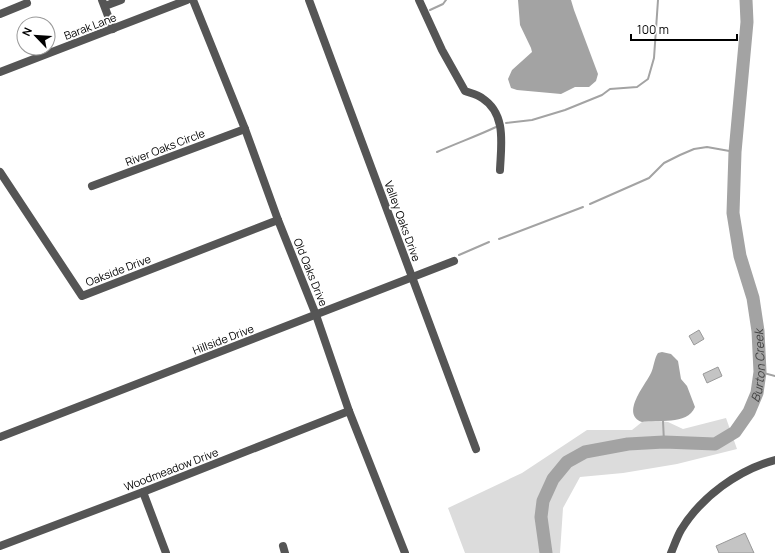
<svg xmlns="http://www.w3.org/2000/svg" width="775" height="553" font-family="Manrope,sans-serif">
<rect width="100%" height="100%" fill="#fff"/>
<path fill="#dcdcdc" d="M 726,418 L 737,449 L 677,464 L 623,473 L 580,477 L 563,508 L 560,553 L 465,553 L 448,508 L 522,473 L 587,430 L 632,430 L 642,422 L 649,420 L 668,422 L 683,429 Z"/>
<g fill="#a3a3a3">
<path d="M 518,0 L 571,0 L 574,10 L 598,74 L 596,81 L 589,87 L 575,87 L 561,94 L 517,90 L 511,88 L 508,79 L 512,70 L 532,52 L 531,48 L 520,25 Z"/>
<path d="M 662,352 L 671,354 L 678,361 L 681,379 L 687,386 L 695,407 C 687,426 657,419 642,422 C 620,414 646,384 651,373 C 654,367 654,359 658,353 Z"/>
</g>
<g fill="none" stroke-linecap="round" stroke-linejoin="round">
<g stroke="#a3a3a3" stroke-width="2">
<path d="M 430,10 L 443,4 L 446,0"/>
<path d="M 506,123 L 532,120 L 565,110 L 602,95 L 610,89 L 637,87 L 648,79 L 654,58 L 658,0"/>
<path d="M 437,152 C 457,143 477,136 496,127"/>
<path d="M 590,204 L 649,178 L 664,163 L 680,155 L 694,149 L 707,147 L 735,152"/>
<path d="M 499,239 L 583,207"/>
<path d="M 459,255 L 489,242"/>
<path d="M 760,372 L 775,376"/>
<path d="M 663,421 L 664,442"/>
</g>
<path stroke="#a3a3a3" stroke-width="13" id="s1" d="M 546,553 L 541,517 L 543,501 L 553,479 L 567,462 L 585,452 L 628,444 L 664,442 L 715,444 L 735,432 L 749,412 L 757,393 L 760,372 L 758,331 L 753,298 L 740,256 L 733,213 L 735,152 L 747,22 L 746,0"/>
</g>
<g fill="#c4c4c4" stroke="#999">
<path d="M 699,330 L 704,339 L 694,345 L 689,336 Z"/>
<path d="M 718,367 L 722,376 L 707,383 L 703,374 Z"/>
<path d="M 745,533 L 754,553 L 719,553 L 716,546 Z"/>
</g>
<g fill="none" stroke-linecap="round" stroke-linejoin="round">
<g stroke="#555" stroke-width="8">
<path d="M 102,0 L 113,29"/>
<path d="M 193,0 L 245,129 L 278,220 L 316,315 L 349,411 L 405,553"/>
<path d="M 309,0 L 476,449"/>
<path d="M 419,0 L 442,50 L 465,91 C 470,93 478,95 482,98 C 507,114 501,145 500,170"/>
<path d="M 105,6 L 121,0"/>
<path d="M 0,14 L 27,3"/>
<path d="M 0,72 L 187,0"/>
<path d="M 0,172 L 82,296 L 278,220"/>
<path d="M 92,186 L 245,129"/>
<path d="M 0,437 L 454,261"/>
<path d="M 143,492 L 166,553"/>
<path d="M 0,546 L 143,492 L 349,411"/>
<path d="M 283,546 L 285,553"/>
<path d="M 671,553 C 674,546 677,537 681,530 C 701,497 738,470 775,460"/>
</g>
</g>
<g text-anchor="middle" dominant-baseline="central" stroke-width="3.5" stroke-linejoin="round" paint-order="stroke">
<g font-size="11" fill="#000" stroke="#fff">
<text transform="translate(90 26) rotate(-21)">Barak Lane</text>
<text transform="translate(165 147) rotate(-21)">River Oaks Circle</text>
<text transform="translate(403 221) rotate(70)">Valley Oaks Drive</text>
<text transform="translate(118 270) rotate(-21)">Oakside Drive</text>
<text transform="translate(311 272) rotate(68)">Old Oaks Drive</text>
<text transform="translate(223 339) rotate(-21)">Hillside Drive</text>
<text transform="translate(171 469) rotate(-21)">Woodmeadow Drive</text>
</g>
<g font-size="12" font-style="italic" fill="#444" stroke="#fff">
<text stroke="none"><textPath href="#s1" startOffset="346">Burton Creek</textPath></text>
</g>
</g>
<g transform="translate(36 36) rotate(295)"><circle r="19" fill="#ffffff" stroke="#999999"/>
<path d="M0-3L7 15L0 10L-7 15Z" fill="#000000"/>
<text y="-6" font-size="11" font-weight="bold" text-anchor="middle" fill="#000000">N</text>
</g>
<path d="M631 34v6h106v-6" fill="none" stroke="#000000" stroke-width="2"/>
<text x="637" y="34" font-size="12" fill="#000000" stroke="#ffffff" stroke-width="3" paint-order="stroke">100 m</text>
</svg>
